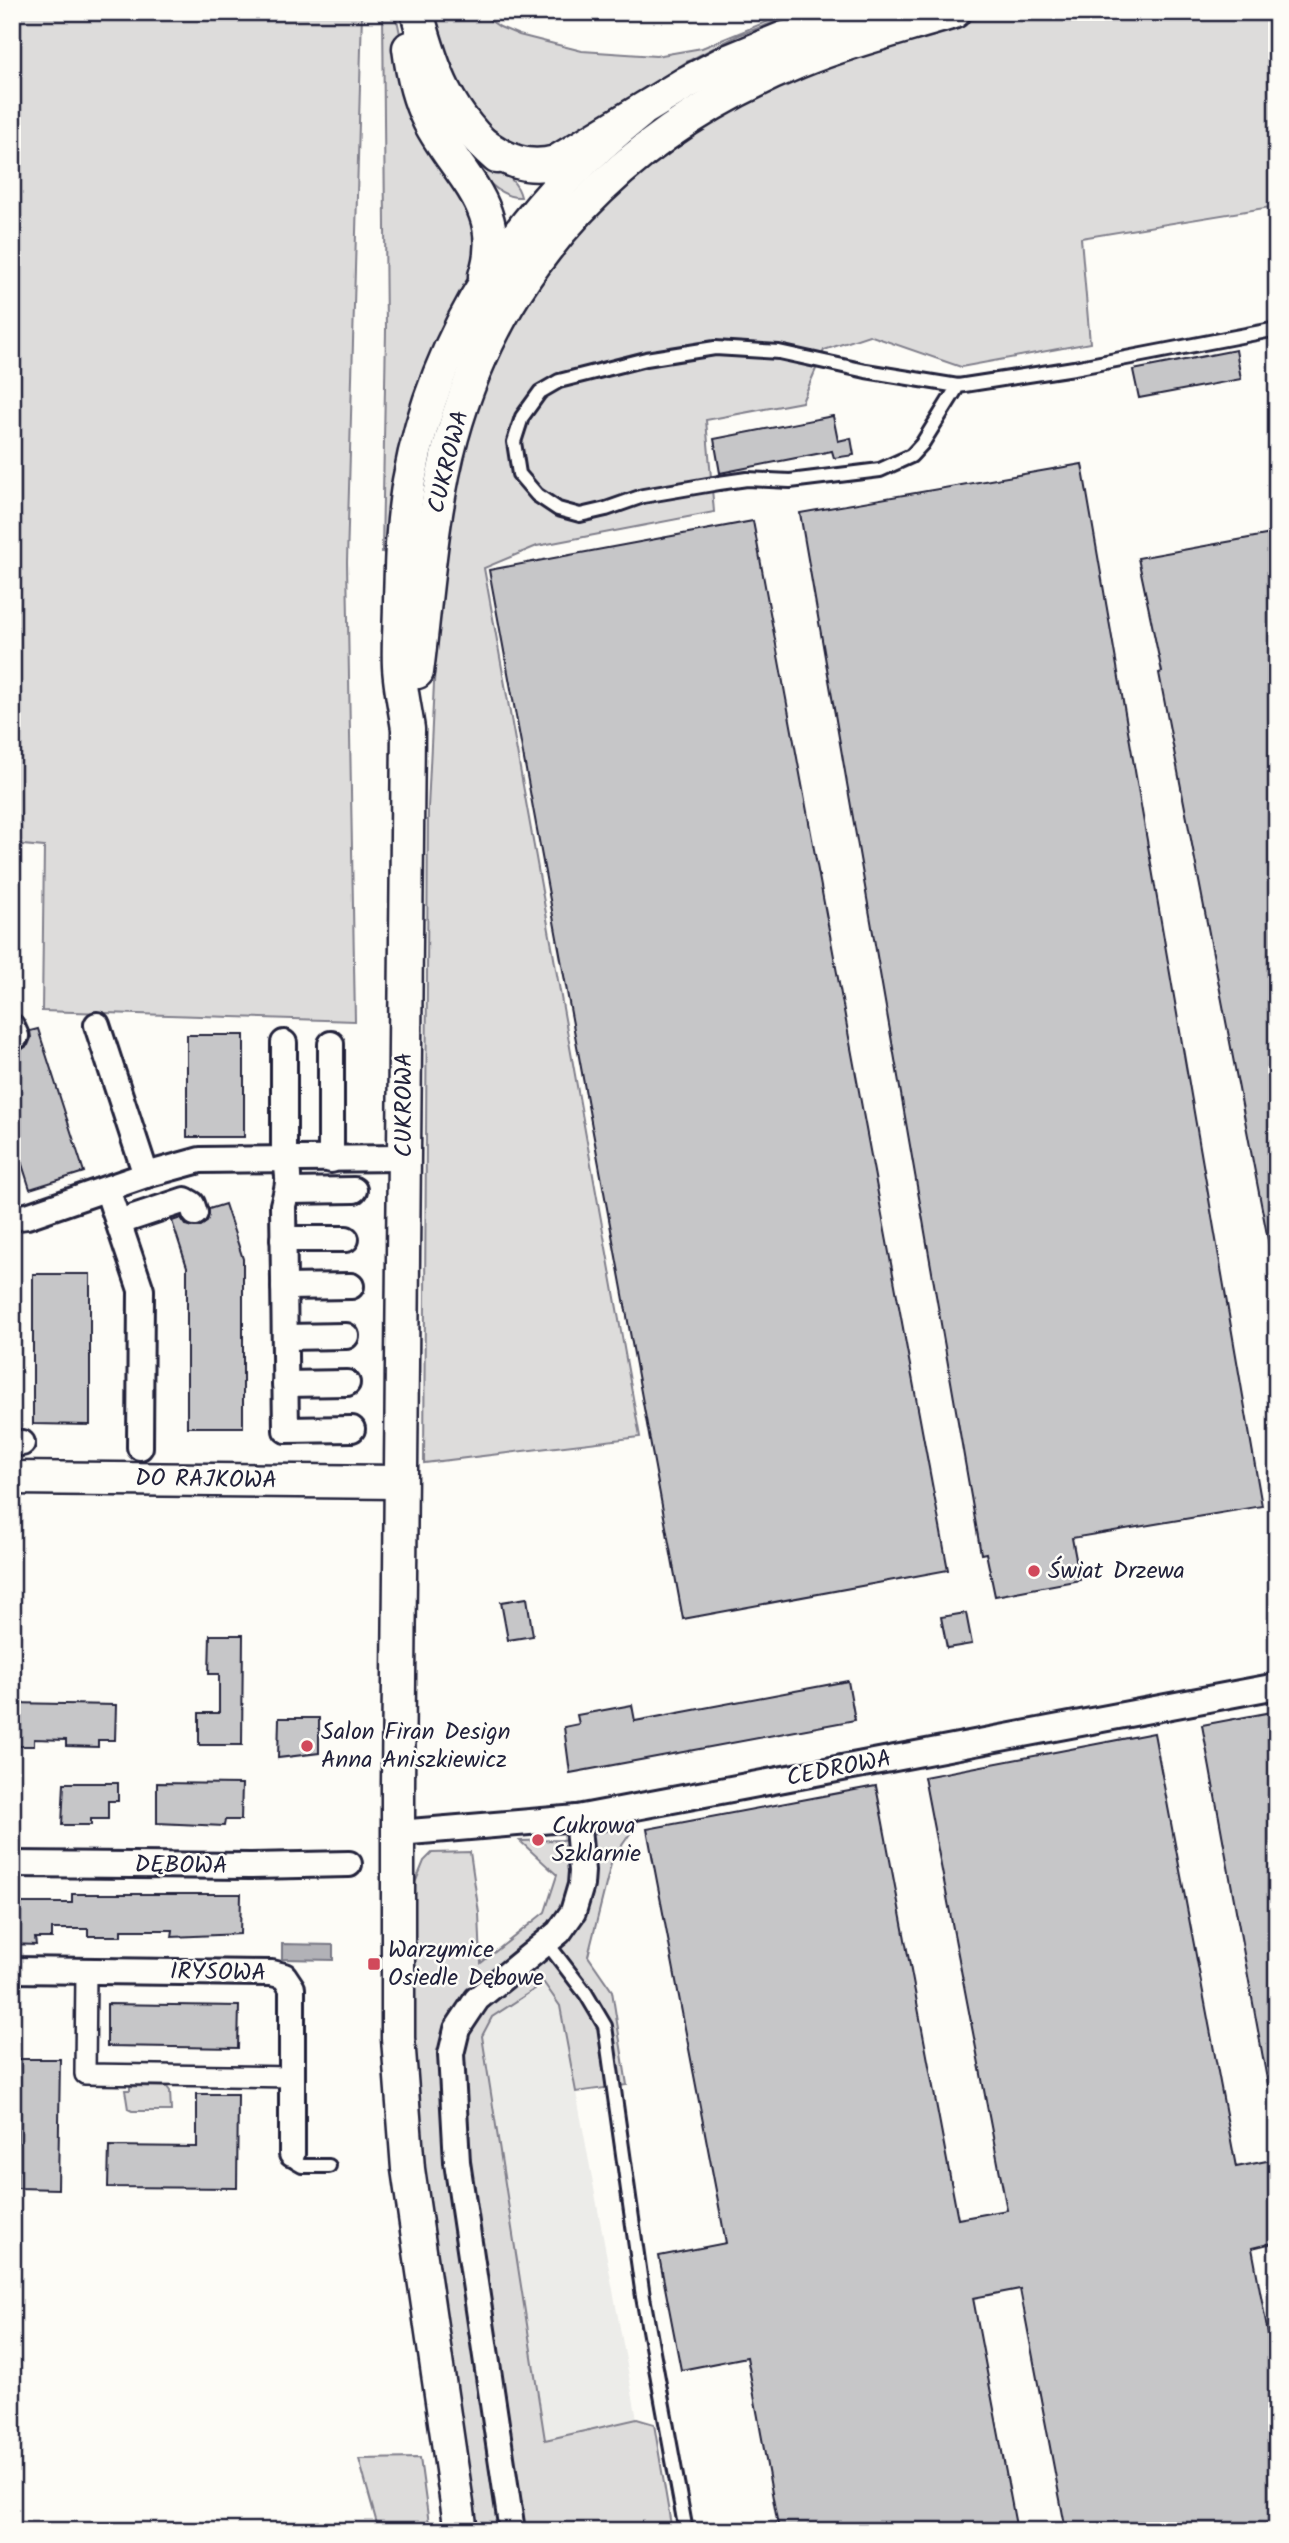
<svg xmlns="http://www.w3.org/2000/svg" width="1289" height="2543" font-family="Kalam,sans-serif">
<rect width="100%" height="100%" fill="#fdfcf7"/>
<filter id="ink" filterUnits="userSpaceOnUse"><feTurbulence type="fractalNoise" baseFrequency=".0143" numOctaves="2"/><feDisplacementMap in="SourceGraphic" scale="14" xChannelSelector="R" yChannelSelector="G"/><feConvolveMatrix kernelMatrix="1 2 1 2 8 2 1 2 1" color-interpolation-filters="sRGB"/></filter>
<g filter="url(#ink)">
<path fill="#ecece9" d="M 544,1983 L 560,2006 L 637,2419 L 545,2441 L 482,2035 L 492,2017 Z"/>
<g fill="#dddcdb" stroke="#807f8b" stroke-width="2">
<path d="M 12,12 L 362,12 L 347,562 L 355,1021 L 42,1011 L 44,847 L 12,844 Z"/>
<path d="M 383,12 L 392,12 L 398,24 L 420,134 L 440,168 L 472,211 L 479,245 L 470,277 L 442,330 L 415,391 L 397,470 L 388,554 L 382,552 L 386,330 Z"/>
<path d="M 429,12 L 478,12 L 500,27 L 519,35 L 582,51 L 656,56 L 702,48 L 783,15 L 802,12 L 739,35 L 686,62 L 561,150 L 514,151 L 467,108 Z"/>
<path d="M 1012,12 L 1277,12 L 1277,206 L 1081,238 L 1090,343 L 961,367 L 869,335 L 824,350 L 802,402 L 706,420 L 714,512 L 537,546 L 484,568 L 640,1437 L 424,1463 L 428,808 L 439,579 L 464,447 L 488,374 L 521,305 L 585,218 L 688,129 L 804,72 L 935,27 Z"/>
<path d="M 433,95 C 450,115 466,137 484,156 C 496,168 517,178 521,197 C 483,200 448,123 433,95 Z"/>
<path d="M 636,1825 L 612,1860 L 588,1956 L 612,1991 L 627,2085 L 576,2092 L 560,2006 L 544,1983 L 492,2017 L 482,2036 L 545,2440 L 637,2419 L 654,2424 L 672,2531 L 478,2531 L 424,2167 L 415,2039 L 415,1883 L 424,1861 L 432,1853 L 470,1852 L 479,1913 L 481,1963 L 545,1912 L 557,1875 L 520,1841 L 562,1840 Z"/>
<path d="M 130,2086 L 167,2087 L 170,2091 L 171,2111 L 132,2111 L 128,2109 L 125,2090 L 130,2090 Z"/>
<path d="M 420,2458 L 430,2531 L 379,2531 L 359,2459 Z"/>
</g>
<path fill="#b2b2b7" stroke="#787885" stroke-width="2" d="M 282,1944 L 333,1945 L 333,1960 L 282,1959 Z"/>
<g fill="#c6c6c8" stroke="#22223b" stroke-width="2">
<path d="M 1236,350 L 1241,379 L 1139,398 L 1133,370 Z"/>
<path d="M 833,416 L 838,441 L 851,438 L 854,455 L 834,458 L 832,451 L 720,473 L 714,439 Z"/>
<path d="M 1082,464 L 1262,1506 L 1072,1538 L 1080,1580 L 995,1596 L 986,1553 L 981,1554 L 800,513 Z"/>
<path d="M 753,521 L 948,1570 L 683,1619 L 489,570 Z"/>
<path d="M 1277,533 L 1277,1245 L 1269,1245 L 1159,673 L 1162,672 L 1138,558 Z"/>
<path d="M 38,1029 L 84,1172 L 30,1189 L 12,1133 L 12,1050 L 21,1050 L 28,1045 L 31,1038 L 30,1031 Z"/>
<rect x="187" y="1035" width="57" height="102"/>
<path d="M 225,1204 L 243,1259 L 243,1427 L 187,1427 L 187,1267 L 172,1221 L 181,1218 L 186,1225 L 199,1227 L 207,1222 L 209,1209 Z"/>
<path d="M 33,1274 L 90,1274 L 90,1425 L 33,1424 Z"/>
<path d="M 527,1598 L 533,1636 L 508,1640 L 501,1602 Z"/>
<path d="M 966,1613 L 972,1644 L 947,1648 L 941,1617 Z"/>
<path d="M 210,1635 L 243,1635 L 242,1745 L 199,1745 L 199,1713 L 219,1713 L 219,1674 L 209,1674 Z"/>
<path d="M 848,1681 L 855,1720 L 570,1773 L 564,1727 L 579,1724 L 577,1715 L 632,1705 L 635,1721 Z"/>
<path d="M 12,1703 L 116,1705 L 115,1740 L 98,1740 L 98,1747 L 66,1746 L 66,1740 L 34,1739 L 34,1746 L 12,1746 Z"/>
<path d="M 1277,1711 L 1277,2085 L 1268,2085 L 1202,1725 Z"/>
<path d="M 279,1718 L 319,1718 L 319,1753 L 278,1758 Z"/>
<path d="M 1154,1733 L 1236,2167 L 1277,2159 L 1277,2242 L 1252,2248 L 1277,2381 L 1277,2531 L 1066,2531 L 1020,2289 L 973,2298 L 1017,2531 L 779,2531 L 747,2357 L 681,2370 L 659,2256 L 726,2243 L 647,1829 L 876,1786 L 958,2219 L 1007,2210 L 924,1777 Z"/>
<path d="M 64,1783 L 118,1783 L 118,1801 L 108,1801 L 108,1819 L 91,1819 L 91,1825 L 62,1825 Z"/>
<path d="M 157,1783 L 242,1784 L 241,1820 L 225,1820 L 224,1826 L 157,1823 Z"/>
<path d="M 72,1894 L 241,1894 L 240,1934 L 172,1937 L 173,1930 L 121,1930 L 121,1936 L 88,1936 L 88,1929 L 52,1929 L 52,1938 L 35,1938 L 36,1945 L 12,1944 L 12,1903 L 72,1903 Z"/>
<path d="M 107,2004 L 239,2006 L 238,2048 L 107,2046 Z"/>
<path d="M 18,2059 L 60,2059 L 58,2189 L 17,2188 Z"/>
<path d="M 197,2094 L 238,2094 L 237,2188 L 108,2187 L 109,2146 L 197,2147 Z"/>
</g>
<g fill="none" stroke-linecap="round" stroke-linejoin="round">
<defs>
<g id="service">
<path d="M 958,386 L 922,444 L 911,456 L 880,470 L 790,481 L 747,479 L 719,483 L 643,496 L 606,509 L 580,515 L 558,509 L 537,495 L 519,474 L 514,442 L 522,417 L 540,392 L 559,381 L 646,359 L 715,348 L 779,352 L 866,371 L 958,386 L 1074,368 L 1277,329"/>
<path d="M 547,1943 L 586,1994 L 605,2026 L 643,2297 L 686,2531"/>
<path d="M 292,2154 L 295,2162 L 302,2166 L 329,2166"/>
</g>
<path id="pedestrian" d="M 86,1971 L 85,2074 L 293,2077"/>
<g id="minor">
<path d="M 97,1025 L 146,1175"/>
<path d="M 12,1027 L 16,1036"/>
<path d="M 284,1043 L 284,1158 C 291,1176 288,1188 283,1205 L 286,1430 L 352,1429"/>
<path d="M 331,1044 L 331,1160"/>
<path d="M 107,1189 L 141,1290 L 140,1447"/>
<path d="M 289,1191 L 354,1190"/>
<path d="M 12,1218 L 27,1216 L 146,1175 L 200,1160 L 404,1158"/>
<path d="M 119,1222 L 185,1200 L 192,1204 L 195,1213"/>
<path d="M 283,1239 L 346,1239"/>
<path d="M 284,1287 L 351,1286"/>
<path d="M 285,1337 L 346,1336"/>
<path d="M 285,1384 L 347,1383"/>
<path d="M 12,1443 L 22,1443"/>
<path d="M 398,1833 L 577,1818 L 1277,1686"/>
<path d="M 12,1864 L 251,1866 L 349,1864"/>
<path d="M 12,1970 L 272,1973 L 284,1976 L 292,1988 L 292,2154"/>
<path d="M 512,2531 L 457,2162 L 451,2054 L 457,2029 L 477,1999 L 559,1932 L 573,1912 L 581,1885 L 582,1871 L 577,1818"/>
</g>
<g id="tertiary">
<path d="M 417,12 C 433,72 448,115 497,157"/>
<path d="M 409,48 C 412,72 418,99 429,121 C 456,174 508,208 485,276"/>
<path d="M 482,143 C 505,160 527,170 556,162 L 686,83 L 726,62 L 784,38 L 872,12"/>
<path d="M 417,672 C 427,593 431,514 452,437 C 501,259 630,131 798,62 C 848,41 902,28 954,12"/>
<path d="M 12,1478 L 400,1482"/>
<path d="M 461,2531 L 408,2169 L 398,2038 L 398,1785 L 408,729 C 405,708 400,687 399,666 C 398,645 400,623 400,602 C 401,562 402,521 409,481 C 436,332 521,205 639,113"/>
</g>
</defs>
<use href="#service" stroke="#22223b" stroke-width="18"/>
<use href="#pedestrian" stroke="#22223b" stroke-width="24"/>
<use href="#minor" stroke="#22223b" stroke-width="30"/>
<use href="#tertiary" stroke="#22223b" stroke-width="37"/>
<use href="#service" stroke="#fdfcf7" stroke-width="12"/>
<use href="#pedestrian" stroke="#fdfcf7" stroke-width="19"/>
<use href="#minor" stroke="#fdfcf7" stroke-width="24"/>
<use href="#tertiary" stroke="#fdfcf7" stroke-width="32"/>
</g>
</g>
<g fill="#d1495b" stroke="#fdfcf7" stroke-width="2.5">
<circle cx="1034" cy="1571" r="7"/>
<circle cx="307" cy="1746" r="7"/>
<circle cx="538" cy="1840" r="7"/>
<rect x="367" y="1957" width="14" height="14" rx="3.5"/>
</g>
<g text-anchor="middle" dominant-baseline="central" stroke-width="5" stroke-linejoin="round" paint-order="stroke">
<g font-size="24" fill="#22223b" stroke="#fdfcf7">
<text transform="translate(449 462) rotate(-76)">CUKROWA</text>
<text transform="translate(404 1105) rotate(-90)">CUKROWA</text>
<text transform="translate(206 1480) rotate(1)">DO RAJKOWA</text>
<text transform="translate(839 1769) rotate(-11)">CEDROWA</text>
<text transform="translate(181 1866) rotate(1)">DĘBOWA</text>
<text transform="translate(218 1973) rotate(1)">IRYSOWA</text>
</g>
<g font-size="24" fill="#22223b" stroke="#fdfcf7" text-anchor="start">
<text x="1048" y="1571">Świat Drzewa</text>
<text x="321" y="1732">Salon Firan Design<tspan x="321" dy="28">Anna Aniszkiewicz</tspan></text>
<text x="552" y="1826">Cukrowa<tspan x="552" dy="28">Szklarnie</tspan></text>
<text x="388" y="1950">Warzymice<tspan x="388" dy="28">Osiedle Dębowe</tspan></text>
</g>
</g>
<rect width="1289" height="2543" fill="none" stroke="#fdfcf7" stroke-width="42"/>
<rect x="21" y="21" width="1247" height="2501" fill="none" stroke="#22223b" stroke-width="2.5" filter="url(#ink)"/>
</svg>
